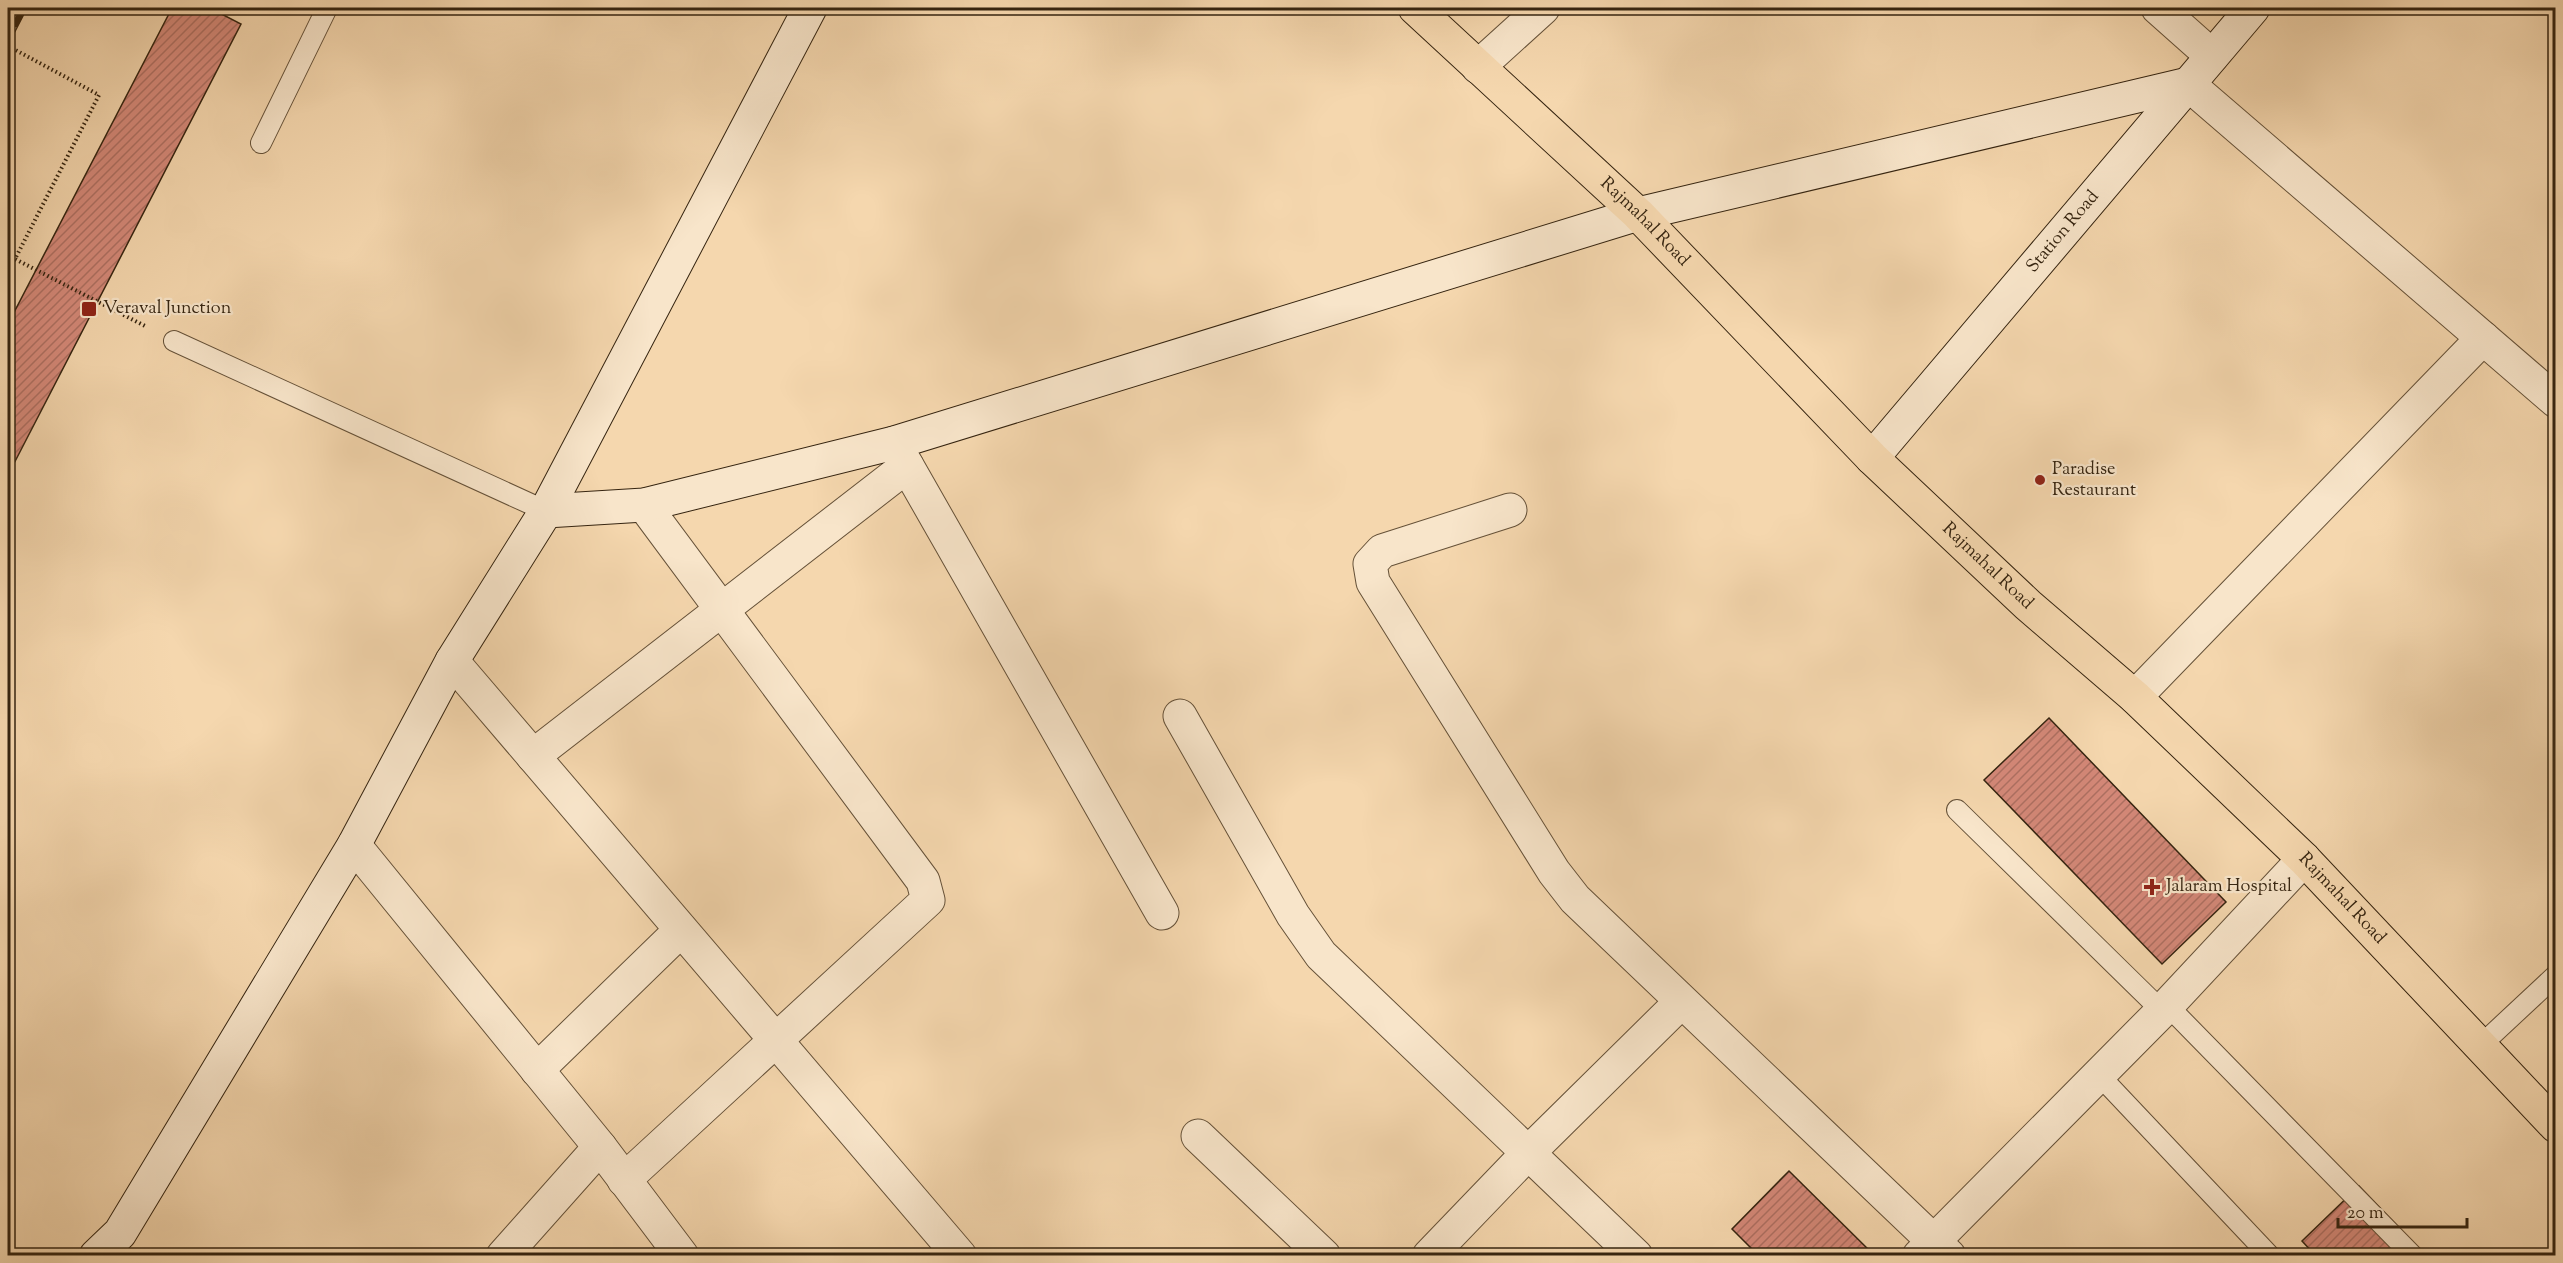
<svg xmlns="http://www.w3.org/2000/svg" width="2563" height="1263" font-family="'Sorts Mill Goudy',serif">
<defs>
<pattern id="building-hatch" width="6" height="6" patternUnits="userSpaceOnUse" patternTransform="scale(1.5)"><rect width="6" height="6" fill="#d48878"/><path d="M-1 1l2-2M0 6l6-6M5 7l2-2" fill="none" stroke="#ad6f61"/></pattern>
</defs>
<rect width="100%" height="100%" fill="#f5d7ae"/>
<filter id="stains"><feTurbulence type="fractalNoise" baseFrequency=".00333" numOctaves="4"/><feColorMatrix values="0 0 0 0 .2 0 0 0 0 .09 0 0 0 0 .02 0 0 0 .5 -.17"/></filter>
<radialGradient id="worn" r=".72"><stop offset=".6" stop-color="#630" stop-opacity="0"/><stop offset="1" stop-color="#630" stop-opacity=".3"/></radialGradient>
<g fill="url(#building-hatch)" stroke="#352410" stroke-width="1.5">
<path d="M 172,8 L 210,8 L 241,24 L 8,475 L 8,324 Z"/>
<path d="M 2049,718 L 2226,902 L 2162,964 L 1984,780 Z"/>
<path d="M 1789,1171 L 1875,1256 L 1759,1256 L 1732,1229 Z"/>
<path d="M 2359,1186 L 2426,1256 L 2316,1256 L 2302,1241 Z"/>
</g>
<g fill="none" stroke-linecap="round" stroke-linejoin="round">
<defs>
<g id="lane">
<path d="M 261,143 L 327,8"/>
<path d="M 174,341 L 546,511"/>
<path d="M 1957,810 L 2162,1011"/>
<path d="M 2167,1005 L 2413,1256"/>
<path d="M 2480,1046 L 2556,975"/>
<path d="M 2099,1075 L 2270,1256"/>
</g>
<g id="street">
<path d="M 2158,8 L 2212,56"/>
<path d="M 1478,67 L 1543,8"/>
<path d="M 2188,84 L 2556,401"/>
<path d="M 894,443 L 1162,913"/>
<path d="M 1510,510 L 1382,551 L 1370,564 L 1373,582 L 1554,872 L 1575,899 L 1949,1256"/>
<path d="M 452,661 L 960,1256"/>
<path d="M 2135,697 L 2483,338"/>
<path d="M 1180,716 L 1293,915 L 1321,955 L 1636,1256"/>
<path d="M 533,756 L 907,466"/>
<path d="M 354,845 L 600,1147 L 682,1256"/>
<path d="M 537,1070 L 681,930"/>
<path d="M 1198,1136 L 1324,1256"/>
<path d="M 624,1180 L 928,900 L 923,881 L 644,505"/>
<path d="M 503,1256 L 600,1147"/>
<path d="M 1429,1256 L 1528,1153 L 1681,1002"/>
<path d="M 1919,1256 L 2162,1011 L 2304,859"/>
</g>
<g id="secondary">
<path id="s1" d="M 1872,458 L 2253,8"/>
<path d="M 546,511 L 644,505 L 894,443 L 1638,214 L 2188,84"/>
<path d="M 96,1256 L 120,1233 L 354,845 L 452,661 L 546,511 L 810,8"/>
</g>
<g id="primary">
<path id="s2" d="M 1415,8 L 1638,214 L 1872,458 L 2028,605 L 2135,697 L 2304,859 L 2556,1126"/>
</g>
</defs>
<use href="#lane" stroke="#655138" stroke-width="22"/>
<use href="#street" stroke="#655138" stroke-width="35"/>
<use href="#secondary" stroke="#352410" stroke-width="35"/>
<use href="#primary" stroke="#352410" stroke-width="35"/>
<path stroke="#352410" stroke-width="4" stroke-dasharray="1.5 3" stroke-linecap="butt" d="M 8,46 L 99,95 L 15,259 L 145,326"/>
<use href="#lane" stroke="#f8e5ca" stroke-width="20"/>
<use href="#street" stroke="#f8e5ca" stroke-width="33"/>
<use href="#secondary" stroke="#f8e5ca" stroke-width="33"/>
<use href="#primary" stroke="#f5d7ae" stroke-width="33"/>
<defs>
<path id="rail" d="M 8,39 L 24,8"/>
</defs>
<use href="#rail" stroke="#352410" stroke-width="7"/>
<use href="#rail" stroke="#f8e5ca" stroke-width="4.5" stroke-dasharray="14" stroke-linecap="butt"/>
</g>
<g fill="#8f2418" stroke="#f8e5ca" stroke-width="2">
<rect x="81" y="301" width="16" height="16" rx="3"/>
<circle cx="2040" cy="480" r="6"/>
<path d="M2149 878h6v6h6v6h-6v6h-6v-6h-6v-6h6z"/>
</g>
<g text-anchor="middle" dominant-baseline="central" stroke-width="4.5" stroke-linejoin="round" paint-order="stroke">
<g font-size="18" fill="#352410" stroke="#f8e5ca">
<text stroke="none"><textPath href="#s2" startOffset="314">Rajmahal Road</textPath></text>
<text stroke="none"><textPath href="#s1" startOffset="296">Station Road</textPath></text>
<text stroke="none"><textPath href="#s2" startOffset="800">Rajmahal Road</textPath></text>
<text stroke="none"><textPath href="#s2" startOffset="1286">Rajmahal Road</textPath></text>
</g>
<g font-size="18" fill="#352410" stroke="#f8e5ca" text-anchor="start">
<text x="103" y="309">Veraval Junction</text>
<text x="2052" y="470">Paradise<tspan x="2052" dy="21">Restaurant</tspan></text>
<text x="2166" y="887">Jalaram Hospital</text>
</g>
</g>
<rect width="2563" height="1263" fill="none" stroke="#f5d7ae" stroke-width="30"/>
<rect x="9" y="9" width="2545" height="1245" fill="none" stroke="#352410" stroke-width="3"/>
<rect x="15" y="15" width="2533" height="1233" fill="none" stroke="#352410" stroke-width="1.5"/>
<path d="M2338 1218v9h129v-9" fill="none" stroke="#352410" stroke-width="3"/>
<text x="2347" y="1218" font-size="18" fill="#352410" stroke="#f8e5ca" stroke-width="4.5" paint-order="stroke">20 m</text>
<rect width="100%" height="100%" filter="url(#stains)"/>
<rect width="100%" height="100%" fill="url(#worn)"/>
</svg>
